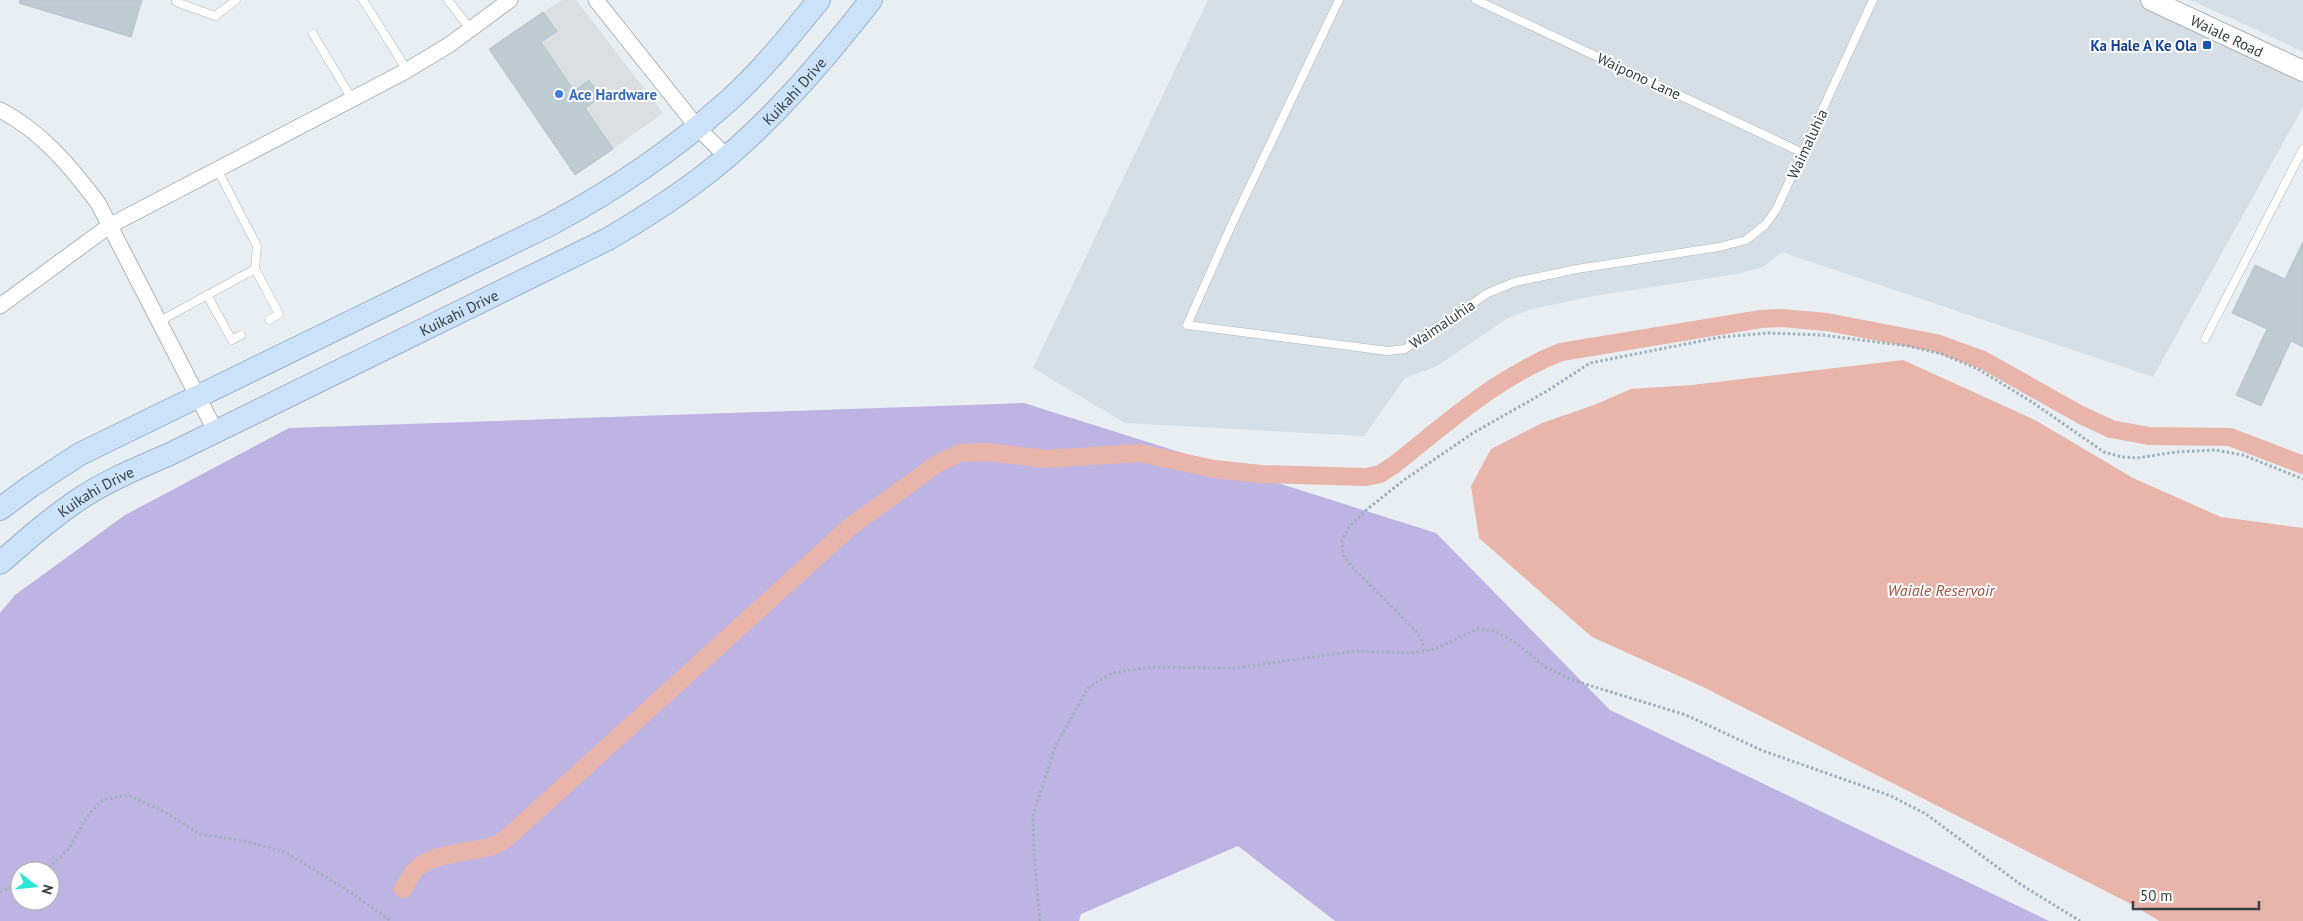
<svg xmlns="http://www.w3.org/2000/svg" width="2303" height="921" font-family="'PT Sans',sans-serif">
<rect width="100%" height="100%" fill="#e8eef2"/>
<g fill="#d6dfe6">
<path d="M 1208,0 L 2151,0 L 2303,71 L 2303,107 L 2153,377 L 1782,252 L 1763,267 L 1736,274 L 1594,296 L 1532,309 L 1506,319 L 1437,366 L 1405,378 L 1364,436 L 1125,423 L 1033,368 Z"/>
<path d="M 2190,0 L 2303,0 L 2303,52 L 2257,30 Z"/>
</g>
<path fill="#beb4e3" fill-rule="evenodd" d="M 1024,403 L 1436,533 L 1610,710 L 2049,921 L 1335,921 L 1238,846 L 1081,914 L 1079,921 L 0,921 L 0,613 L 15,595 L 125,515 L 289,428 ZM 20,871 L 50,871 L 50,901 L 20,901 Z"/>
<path fill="#dcdfe1" d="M 562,0 L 576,0 L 663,113 L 613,149 L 585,108 L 601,96 L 589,80 L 574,91 L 541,42 L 556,31 L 543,12 Z"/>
<path fill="#e9b4aa" d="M 1903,360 L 2035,420 L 2133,478 L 2221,517 L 2303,528 L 2303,921 L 2159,921 L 2131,904 L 1701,686 L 1592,637 L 1479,538 L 1471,486 L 1491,449 L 1542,423 L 1594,405 L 1631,389 L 1692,385 Z"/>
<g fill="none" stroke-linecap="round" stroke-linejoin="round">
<path stroke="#e9b4aa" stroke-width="18" d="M 403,889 C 407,883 411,874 416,869 C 431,854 469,852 489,847 L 498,844 L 508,837 L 851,526 L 937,464 L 960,453 L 988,452 L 1045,459 L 1140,453 L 1214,469 L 1261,474 L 1366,477 L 1380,474 L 1394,465 C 1447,423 1497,377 1561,352 L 1761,319 L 1782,318 L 1827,322 L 1936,343 L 1983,360 L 2081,415 L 2111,429 L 2149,436 L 2230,437 L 2303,465"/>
</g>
<g fill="#becbd3" stroke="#b2c3cd">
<path d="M 20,0 L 142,0 L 131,37 L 19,3 Z"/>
<path d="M 543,12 L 557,31 L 541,42 L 574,91 L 589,80 L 601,97 L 585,108 L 613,149 L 575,175 L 489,49 Z"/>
<path d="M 2303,242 L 2303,347 L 2291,341 L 2261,406 L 2236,395 L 2267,329 L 2232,313 L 2255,265 L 2285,279 Z"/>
</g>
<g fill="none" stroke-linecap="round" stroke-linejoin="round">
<defs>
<g id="service">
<path d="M 176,0 L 176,2 L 215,16 L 236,0"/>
<path d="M 363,0 L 407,70"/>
<path d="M 448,0 L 471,30"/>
<path d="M 1339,0 L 1231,226 L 1187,325 L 1388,351 L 1405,349 L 1488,293 L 1515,282 L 1577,269 L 1719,247 L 1746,240 L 1765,225 L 1776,210 L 1873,0"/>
<path d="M 1476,0 L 1803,153"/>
<path d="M 313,34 L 352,99"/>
<path d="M 255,269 L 279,314 L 269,320"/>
<path d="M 207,295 L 232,340 L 241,335"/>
<path d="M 160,321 L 255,269 L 257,246 L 217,169"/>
<path d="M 2205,339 L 2303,149"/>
</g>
<g id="minor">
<path d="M 596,0 L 697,127 L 726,156"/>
<path d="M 0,110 C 41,131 70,166 98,203 L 216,432"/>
<path d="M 0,306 L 109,226 L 404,72 L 449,45 L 510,0"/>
</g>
<g id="tertiary">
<path id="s1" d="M 2151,0 L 2303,71"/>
</g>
<g id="secondary">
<path d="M 0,509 L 31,486 L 80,454 L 549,225 C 615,190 671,152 727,102 C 761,72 790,35 819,0"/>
<path id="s2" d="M 0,563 C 25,541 50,519 78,500 C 106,481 138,468 170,454 L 608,239 C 642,219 675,198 706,174 C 768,126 823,61 871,0"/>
</g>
</defs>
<use href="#service" stroke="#abb6bd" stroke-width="9"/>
<use href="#minor" stroke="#abb6bd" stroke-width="17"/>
<use href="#tertiary" stroke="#abb6bd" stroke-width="22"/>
<use href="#secondary" stroke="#9bb5ce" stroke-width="24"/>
<g stroke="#9eb1bd" stroke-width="3" stroke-dasharray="2.5 2.5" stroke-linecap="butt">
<path d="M 1424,651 L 1422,641 L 1416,631 L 1353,568 L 1343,555 L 1342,540 L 1349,527 L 1365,511 L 1404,480 L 1473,433 L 1547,391 L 1590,363 L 1721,337 L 1768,333 L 1822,335 L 1908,346 L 1942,354 L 1978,369 L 2032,402 L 2104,452 L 2122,457 L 2137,458 L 2176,452 L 2215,450 L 2243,455 L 2303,479"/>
<path d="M 45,871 L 68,850 L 89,814 L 102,800 L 128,795 L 165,812 L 199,834 L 244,841 L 285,852 L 350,892 L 391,921"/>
<path d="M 0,892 L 20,884"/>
<path d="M 1040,921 L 1034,855 L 1033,815 L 1056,745 L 1088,688 L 1112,673 L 1151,667 L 1236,668 L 1356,651 L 1411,653 L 1435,649 L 1477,629 L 1495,631 L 1516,643 L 1545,667 L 1575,681 L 1686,715 L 1761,750 L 1891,796 L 1926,814 L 2020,884 L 2080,921"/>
</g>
<use href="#service" stroke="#fff" stroke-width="8"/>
<use href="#minor" stroke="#fff" stroke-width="15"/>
<use href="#tertiary" stroke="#fff" stroke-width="20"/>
<use href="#secondary" stroke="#cbe2f9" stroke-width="22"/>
</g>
<rect fill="#1a4fb4" stroke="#fff" stroke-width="2" x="2202" y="40" width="10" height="10" rx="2.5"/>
<circle fill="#3f7fe0" stroke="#fff" stroke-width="2" cx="559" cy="94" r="5"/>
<g text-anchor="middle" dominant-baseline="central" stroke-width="4" stroke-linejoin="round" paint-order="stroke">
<g font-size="15" fill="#374045" stroke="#fff">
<text stroke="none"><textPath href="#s1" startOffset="84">Waiale Road</textPath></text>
<text transform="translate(1639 76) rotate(25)">Waipono Lane</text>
<text stroke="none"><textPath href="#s2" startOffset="930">Kuikahi Drive</textPath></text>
<text transform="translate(1807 144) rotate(-65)">Waimaluhia</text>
<text stroke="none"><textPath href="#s2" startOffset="525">Kuikahi Drive</textPath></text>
<text transform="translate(1442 324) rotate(-34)">Waimaluhia</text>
<text stroke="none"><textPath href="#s2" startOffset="120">Kuikahi Drive</textPath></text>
</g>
<g font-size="15" font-weight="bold" fill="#164399" stroke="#fff" text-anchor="end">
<text x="2197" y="45">Ka Hale A Ke Ola</text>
</g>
<g font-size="15" font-weight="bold" fill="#366cbe" stroke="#fff" text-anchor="start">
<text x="569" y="94">Ace Hardware</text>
</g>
<g font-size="16" font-style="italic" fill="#a74d3a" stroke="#fff">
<text x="1941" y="590">Waiale Reservoir</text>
</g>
</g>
<g transform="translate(35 886) rotate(106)"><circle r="24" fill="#ffffff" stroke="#afb3b5"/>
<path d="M0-4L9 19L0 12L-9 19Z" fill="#2be6d4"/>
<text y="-8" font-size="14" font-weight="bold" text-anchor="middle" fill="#374045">N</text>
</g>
<path d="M2133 901v8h126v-8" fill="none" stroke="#374045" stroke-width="2.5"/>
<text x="2140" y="901" font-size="15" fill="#374045" stroke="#ffffff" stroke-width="4" paint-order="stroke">50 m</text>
</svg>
